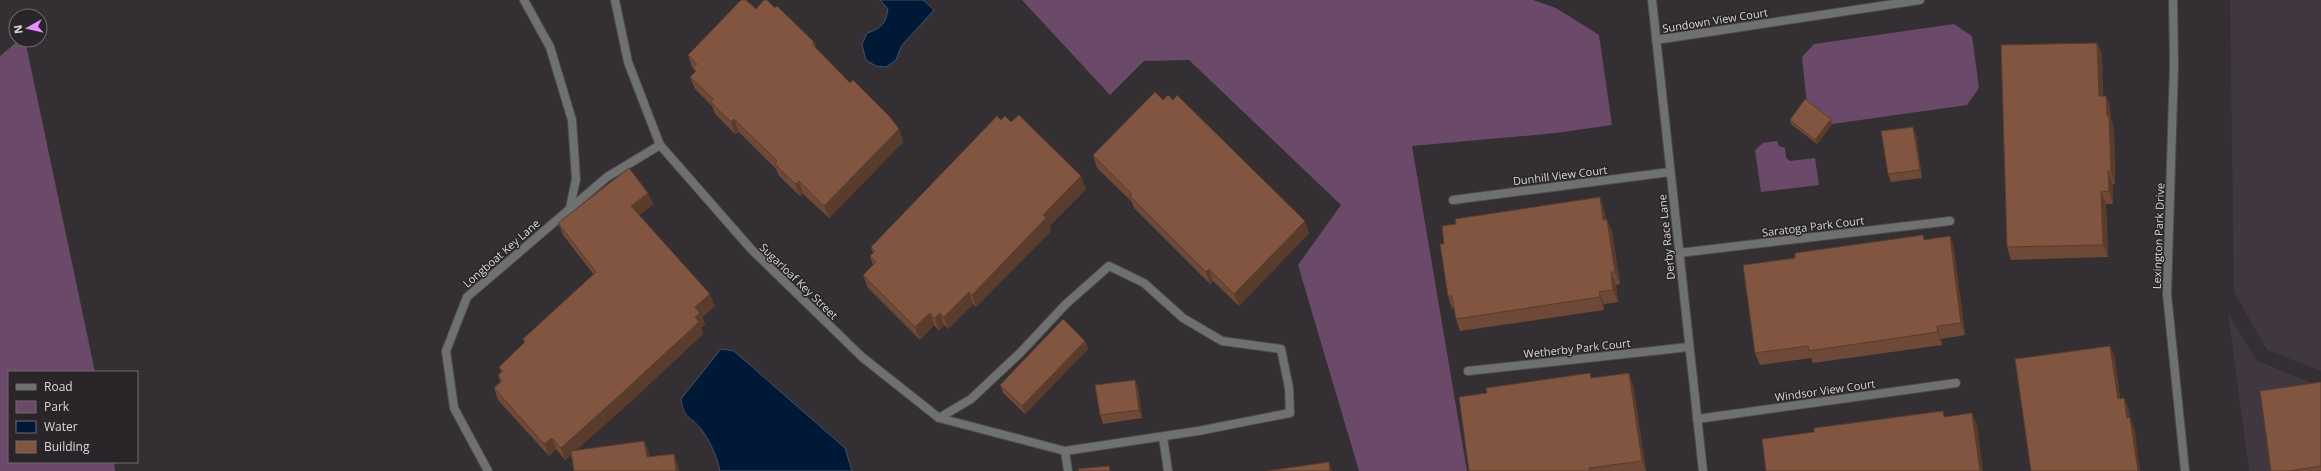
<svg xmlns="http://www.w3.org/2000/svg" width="2321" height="471" font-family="'Open Sans',sans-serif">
<rect width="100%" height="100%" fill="#332f33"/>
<g fill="#403740">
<path d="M 2230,0 L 2321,0 L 2321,371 L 2267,350 L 2234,292 Z"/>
<path d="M 2228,313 L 2256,360 L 2321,387 L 2321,471 L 2249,471 Z"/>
</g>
<g fill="#6a4a68">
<path d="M 1022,0 L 1533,0 L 1556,8 L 1599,35 L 1612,125 L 1556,133 L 1412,146 L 1467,471 L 1359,471 L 1298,265 L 1341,205 L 1189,60 L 1144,61 L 1110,95 Z"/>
<path d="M 1954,24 L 1972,36 L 1979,88 L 1967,105 L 1832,124 L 1807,104 L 1802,57 L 1814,44 Z"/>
<path d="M 19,40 L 25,40 L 95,372 L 9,372 L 9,462 L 114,462 L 115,471 L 0,471 L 0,56 Z"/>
<path d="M 1777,141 L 1779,146 L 1785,148 L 1786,158 L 1790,161 L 1815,158 L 1819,185 L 1761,192 L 1755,150 L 1763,143 Z"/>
</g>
<g fill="#001936" stroke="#425268">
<path d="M 880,0 L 923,0 L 934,10 L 902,45 L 896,60 L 886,67 L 876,66 L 866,60 L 862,45 L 867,33 C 881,29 886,23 888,9 Z"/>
<path d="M 721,349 L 734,351 L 845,448 L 852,471 L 720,471 C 717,456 710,441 701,429 C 690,415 684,420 681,399 Z"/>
</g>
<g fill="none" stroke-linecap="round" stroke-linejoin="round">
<defs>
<g id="minor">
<path d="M 524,0 L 550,47 L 572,120 L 576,179 L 570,208"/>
<path d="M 615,0 L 628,62 L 660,145 L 751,249 L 862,357 L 939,418 L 1065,451 L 1068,471"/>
<path d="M 1652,0 L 1703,471"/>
<path d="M 2173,0 L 2174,65 L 2167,294 L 2185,471"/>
<path d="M 1656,40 L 1920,0"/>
<path d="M 1453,200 L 1670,172"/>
<path d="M 1679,253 L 1950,221"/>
<path d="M 1468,371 L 1689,347"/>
<path d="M 939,418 L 971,399 L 1020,353 L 1066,304 L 1109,266 L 1144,283 L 1183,318 L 1222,341 L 1281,349 L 1289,388 L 1290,413 L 1198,431 L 1065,451"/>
<path d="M 1697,419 L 1956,383"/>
<path d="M 1163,437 L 1168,471"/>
<path d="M 488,471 L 454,408 L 446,351 L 467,297 L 607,177 L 660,145"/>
</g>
</defs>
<use href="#minor" stroke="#4e4a4e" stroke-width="10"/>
<use href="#minor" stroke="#6e716f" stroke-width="8"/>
</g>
<g fill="#6f4937">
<path d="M 775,8 L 814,42 L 816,48 L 850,83 L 899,129 L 903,142 L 829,218 L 803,194 L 800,196 L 779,176 L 776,169 L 739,132 L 735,134 L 715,114 L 712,106 L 695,89 L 690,77 L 695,72 L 693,68 L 692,67 L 688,55 L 756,9 Z"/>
<path d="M 2097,43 L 2102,55 L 2103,96 L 2106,96 L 2110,108 L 2111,120 L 2114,128 L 2115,184 L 2113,184 L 2113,204 L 2106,204 L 2108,257 L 2011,260 L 2007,247 Z"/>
<path d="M 1163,100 L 1309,233 L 1239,306 L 1213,281 L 1210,284 L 1134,208 L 1132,202 L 1097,168 L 1093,155 Z"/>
<path d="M 1001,120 L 1011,122 L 1086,189 L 1049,226 L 1051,231 L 976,307 L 973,304 L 948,329 L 944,325 L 939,331 L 934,325 L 920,340 L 868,288 L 863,275 L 873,265 L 870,256 L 873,253 L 871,247 Z"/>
<path d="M 1790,120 L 1832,124 L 1817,144 L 1791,124 Z"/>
<path d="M 1916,135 L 1922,178 L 1891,182 L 1888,174 Z"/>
<path d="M 648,193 L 653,204 L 639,215 L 715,306 L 702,317 L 705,324 L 701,328 L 703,334 L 627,405 L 575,451 L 644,441 L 649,453 L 649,457 L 674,454 L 678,466 L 679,471 L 574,471 L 571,455 L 565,460 L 556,449 L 549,456 L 498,400 L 494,388 L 500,382 L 498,375 L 501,372 L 499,367 L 524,343 L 523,339 L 594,275 L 563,235 L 558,223 Z"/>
<path d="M 1604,210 L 1606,220 L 1607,220 L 1612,232 L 1620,284 L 1616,285 L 1618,302 L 1604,304 L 1604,310 L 1460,331 L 1456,319 L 1454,308 L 1452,309 L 1448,296 L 1444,244 L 1456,224 Z"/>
<path d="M 1950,236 L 1954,249 L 1965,335 L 1941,339 L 1942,345 L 1813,363 L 1811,358 L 1760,365 L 1755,353 L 1925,240 Z"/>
<path d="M 1085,341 L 1088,349 L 1025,414 L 1003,393 L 1000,385 Z"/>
<path d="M 1592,378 L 1633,385 L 1646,471 L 1469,471 L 1487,393 Z"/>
<path d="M 2321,382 L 2321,471 L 2271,471 Z"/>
<path d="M 1138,388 L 1142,418 L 1103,424 L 1100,415 Z"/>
</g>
<g fill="#5a3c2d">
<path d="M 2097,43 L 2102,55 L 2103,108 L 2099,96 Z"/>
<path d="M 2106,96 L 2110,108 L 2111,120 L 2114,128 L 2115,184 L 2111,171 L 2107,116 Z"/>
<path d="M 734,119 L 739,132 L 735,134 L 731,122 Z"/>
<path d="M 1831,119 L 1832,124 L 1817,144 L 1815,140 Z"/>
<path d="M 1913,127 L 1916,135 L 1922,178 L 1920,170 Z"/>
<path d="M 899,129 L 903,142 L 829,218 L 824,206 Z"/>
<path d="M 2108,171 L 2113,184 L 2113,204 L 2109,191 Z"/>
<path d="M 1081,176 L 1086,189 L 1049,226 L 1051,231 L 976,307 L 972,295 L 1043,215 Z"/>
<path d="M 799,181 L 803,194 L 800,196 L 795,184 Z"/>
<path d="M 2101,192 L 2106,204 L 2108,257 L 2103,245 Z"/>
<path d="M 648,193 L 653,204 L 636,218 L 631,206 Z"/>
<path d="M 1600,197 L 1604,210 L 1608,233 L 1603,220 Z"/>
<path d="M 1607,220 L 1612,232 L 1620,284 L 1615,272 Z"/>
<path d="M 1305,221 L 1309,233 L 1239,306 L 1234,294 Z"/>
<path d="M 1950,236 L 1954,249 L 1965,335 L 1961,323 Z"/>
<path d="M 1209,269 L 1213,281 L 1210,284 L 1206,272 Z"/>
<path d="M 1611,272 L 1616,285 L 1618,302 L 1613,290 Z"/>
<path d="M 969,292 L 973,304 L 948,329 L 944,317 Z"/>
<path d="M 1599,292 L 1604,304 L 1604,310 L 1600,297 Z"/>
<path d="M 710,294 L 715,306 L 702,317 L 705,324 L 701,328 L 703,334 L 627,405 L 565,460 L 561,448 L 695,317 L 695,307 Z"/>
<path d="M 930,313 L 934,325 L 920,340 L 915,327 Z"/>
<path d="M 940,313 L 944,325 L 939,331 L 935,318 Z"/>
<path d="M 1937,326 L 1941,339 L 1942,345 L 1938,332 Z"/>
<path d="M 1085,341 L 1088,349 L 1025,414 L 1022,406 Z"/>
<path d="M 2110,346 L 2115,358 L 2122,411 L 2118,399 Z"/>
<path d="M 1629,373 L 1633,385 L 1646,471 L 1642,461 Z"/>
<path d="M 1135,380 L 1138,388 L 1142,418 L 1139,410 Z"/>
<path d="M 2124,398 L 2129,410 L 2132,430 L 2127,418 Z"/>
<path d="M 1972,413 L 1977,425 L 1983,471 L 1980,471 Z"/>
<path d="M 2130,417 L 2135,430 L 2140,471 L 2138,471 Z"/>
<path d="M 552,438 L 556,449 L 549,456 L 544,444 Z"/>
<path d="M 644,441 L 649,453 L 651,470 L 647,457 Z"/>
<path d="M 674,454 L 678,466 L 679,471 L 676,471 Z"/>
<path d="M 1329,462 L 1332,471 L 1330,471 Z"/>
</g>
<g fill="#815540" stroke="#5a3c2d">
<path d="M 741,0 L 746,0 L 756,9 L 764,0 L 767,0 L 775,8 L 777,6 L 814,42 L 812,44 L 850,83 L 853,80 L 890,117 L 899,129 L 824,206 L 799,181 L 795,184 L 775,164 L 777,161 L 734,119 L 731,122 L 711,102 L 713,99 L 690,77 L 696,71 L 693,68 L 697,64 L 688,55 Z"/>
<path d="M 2097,43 L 2099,96 L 2106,96 L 2107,116 L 2109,116 L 2111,171 L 2108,171 L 2109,191 L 2101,192 L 2103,245 L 2007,247 L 2001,45 Z"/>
<path d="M 1155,92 L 1163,100 L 1168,95 L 1173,100 L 1177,95 L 1305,221 L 1234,294 L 1209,269 L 1206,272 L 1130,196 L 1132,194 L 1093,155 Z"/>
<path d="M 1805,99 L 1831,119 L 1815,140 L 1790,120 Z"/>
<path d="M 1019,115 L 1081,176 L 1043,215 L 1046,218 L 972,295 L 969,292 L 944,317 L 940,313 L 935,318 L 930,313 L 915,327 L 863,275 L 876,262 L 870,256 L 875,251 L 871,247 L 997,116 L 1001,120 L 1005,116 L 1011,122 Z"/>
<path d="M 1913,127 L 1920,170 L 1888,174 L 1881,131 Z"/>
<path d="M 629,168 L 648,193 L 631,206 L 710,294 L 695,307 L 700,313 L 695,317 L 699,322 L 622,393 L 561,448 L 552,438 L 544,444 L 494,388 L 502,381 L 498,375 L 503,371 L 499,367 L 525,342 L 523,339 L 596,272 L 558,223 Z"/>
<path d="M 1600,197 L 1603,220 L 1607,220 L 1615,272 L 1611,272 L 1613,290 L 1599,292 L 1600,297 L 1456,319 L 1452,296 L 1448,296 L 1440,244 L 1444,244 L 1442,226 L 1456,224 L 1455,219 Z"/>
<path d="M 1923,235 L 1924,240 L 1950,236 L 1961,323 L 1937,326 L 1938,332 L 1809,351 L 1808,346 L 1755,353 L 1743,265 L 1795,258 L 1795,253 Z"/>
<path d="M 1063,319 L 1085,341 L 1022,406 L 1000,385 Z"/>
<path d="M 2110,346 L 2118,399 L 2124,398 L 2127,418 L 2130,417 L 2138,471 L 2031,471 L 2015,359 Z"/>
<path d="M 1590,373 L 1591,378 L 1629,373 L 1642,461 L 1589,468 L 1590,471 L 1469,471 L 1459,397 L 1487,393 L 1486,388 Z"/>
<path d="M 1135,380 L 1139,410 L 1100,415 L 1095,385 Z"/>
<path d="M 2321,382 L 2321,466 L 2288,471 L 2271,471 L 2260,391 Z"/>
<path d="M 1943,411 L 1944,417 L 1972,413 L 1980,471 L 1766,471 L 1762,439 L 1814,432 L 1814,428 Z"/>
<path d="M 644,441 L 647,457 L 674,454 L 676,471 L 574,471 L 571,451 Z"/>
<path d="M 1329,462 L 1330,471 L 1267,471 Z"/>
<path d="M 1109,466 L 1110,471 L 1079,471 L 1078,469 Z"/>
</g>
<g text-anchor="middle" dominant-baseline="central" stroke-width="3" stroke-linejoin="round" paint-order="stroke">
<g font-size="11" fill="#dbd8db" stroke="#292529">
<text transform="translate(1715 20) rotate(-9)">Sundown View Court</text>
<text transform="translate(1560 175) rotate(-7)">Dunhill View Court</text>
<text transform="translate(1813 226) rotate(-7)">Saratoga Park Court</text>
<text transform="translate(2158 236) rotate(-88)">Lexington Park Drive</text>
<text transform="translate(1666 237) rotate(-96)">Derby Race Lane</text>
<text transform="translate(501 253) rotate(-41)">Longboat Key Lane</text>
<text transform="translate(799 281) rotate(44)">Sugarloaf Key Street</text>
<text transform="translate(1577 348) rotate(-6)">Wetherby Park Court</text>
<text transform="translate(1825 390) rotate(-8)">Windsor View Court</text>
</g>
</g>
<rect x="8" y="371" width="130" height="92" fill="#292529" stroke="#706d70"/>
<rect x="16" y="384" width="20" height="6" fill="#6e716f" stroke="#706d70"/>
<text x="44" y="391" font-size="12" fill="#dbd8db">Road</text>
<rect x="16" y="401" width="20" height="12" fill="#6a4a68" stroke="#706d70"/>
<text x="44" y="411" font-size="12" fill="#dbd8db">Park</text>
<rect x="16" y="421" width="20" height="12" fill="#001936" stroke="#706d70"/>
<text x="44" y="431" font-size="12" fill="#dbd8db">Water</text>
<rect x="16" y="441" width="20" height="12" fill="#815540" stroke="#706d70"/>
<text x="44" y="451" font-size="12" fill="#dbd8db">Building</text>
<g transform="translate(28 28) rotate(262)"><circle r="19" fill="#292529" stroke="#706d70"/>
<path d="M0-3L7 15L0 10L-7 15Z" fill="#ea8dfc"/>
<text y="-6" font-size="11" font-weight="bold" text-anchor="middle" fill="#dbd8db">N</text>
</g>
</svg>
